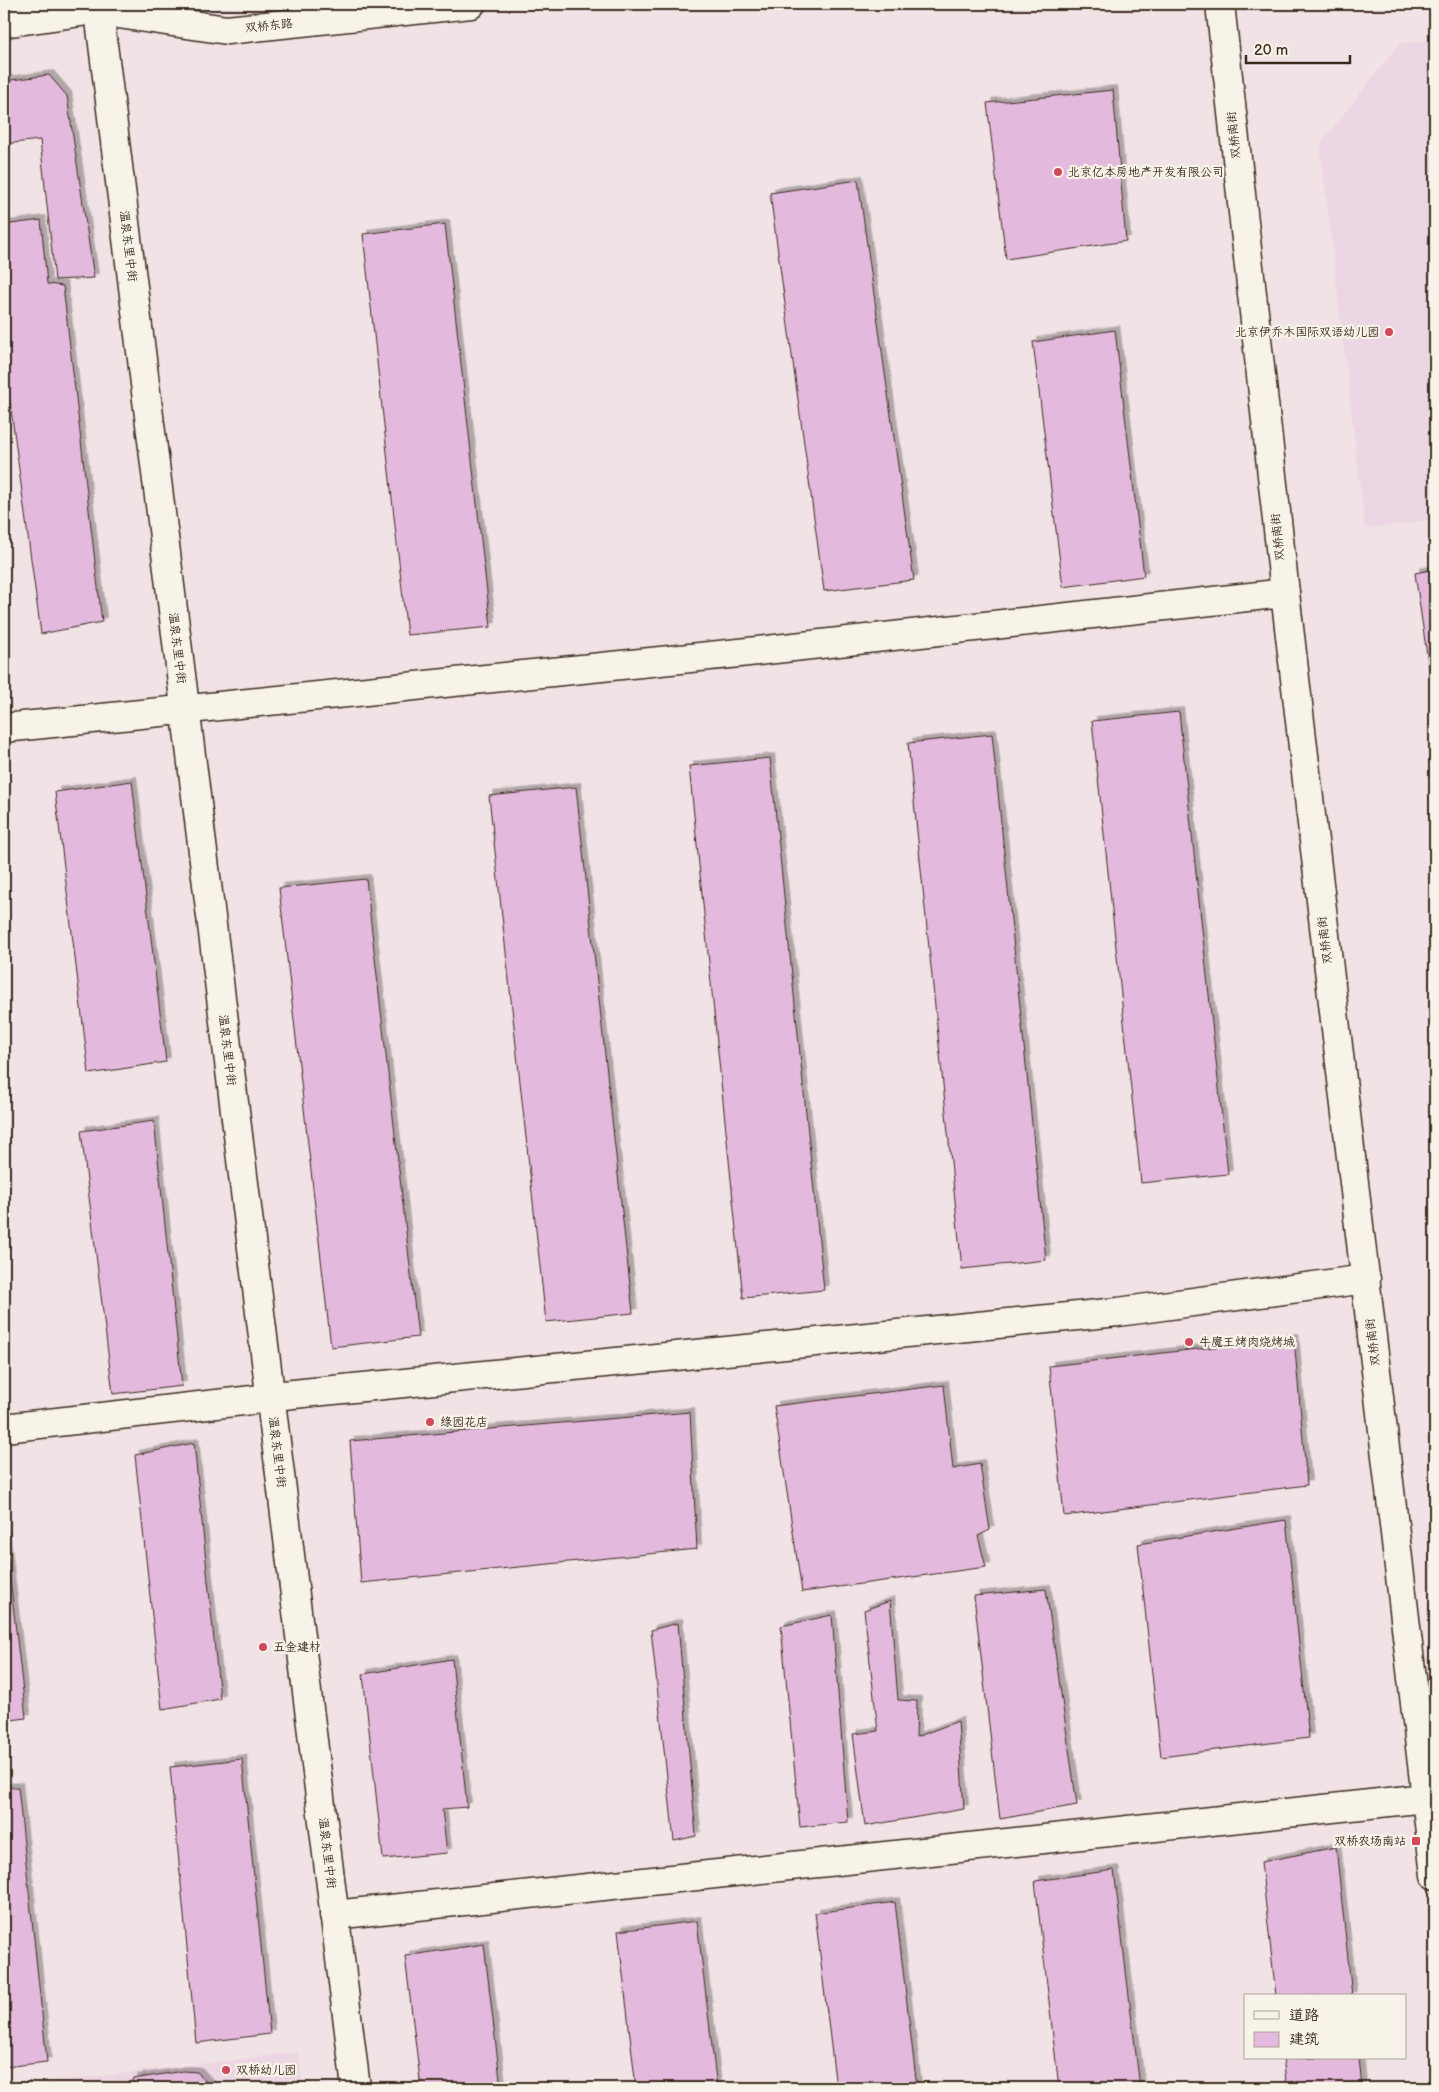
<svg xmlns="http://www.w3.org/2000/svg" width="1439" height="2092" font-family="'Balsamiq Sans','LXGW WenKai TC',sans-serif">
<defs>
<filter id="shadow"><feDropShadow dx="4.5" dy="-4.5" stdDeviation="0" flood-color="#0004"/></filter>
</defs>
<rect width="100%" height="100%" fill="#f1e2e5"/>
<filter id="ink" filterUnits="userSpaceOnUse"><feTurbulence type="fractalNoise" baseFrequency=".02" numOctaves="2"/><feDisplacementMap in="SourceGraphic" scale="10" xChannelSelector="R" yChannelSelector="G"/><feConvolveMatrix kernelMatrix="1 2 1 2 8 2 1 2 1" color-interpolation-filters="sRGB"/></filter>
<g filter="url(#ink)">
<g fill="#edd6e3">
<path d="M 1435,39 L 1435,519 L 1365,529 L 1320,144 L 1399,44 Z"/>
<path d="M 298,2052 L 303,2088 L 4,2088 Z"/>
</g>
<g fill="#e4b9de" stroke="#3b2a1e" filter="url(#shadow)">
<path d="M 49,75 L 67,96 L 94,278 L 55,280 L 40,140 L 4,144 L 4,81 Z"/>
<path d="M 1113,90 L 1126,241 L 1006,259 L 987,103 Z"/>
<path d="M 858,180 L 914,580 L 824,591 L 770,193 Z"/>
<path d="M 41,220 L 47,284 L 63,286 L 102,622 L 41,634 L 4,357 L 4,225 Z"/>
<path d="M 445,224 L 491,627 L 407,635 L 363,234 Z"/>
<path d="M 1115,330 L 1144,576 L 1063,587 L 1033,342 Z"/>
<path d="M 1435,569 L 1435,710 L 1415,573 Z"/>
<path d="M 1179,712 L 1228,1174 L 1141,1183 L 1092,721 Z"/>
<path d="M 992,734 L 1046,1260 L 962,1269 L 908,743 Z"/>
<path d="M 770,758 L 824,1290 L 743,1298 L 689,766 Z"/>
<path d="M 132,781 L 166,1062 L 89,1074 L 55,792 Z"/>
<path d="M 576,787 L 633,1313 L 546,1322 L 489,796 Z"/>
<path d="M 366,879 L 418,1337 L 331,1347 L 279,888 Z"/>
<path d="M 154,1121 L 182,1386 L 113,1394 L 81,1131 Z"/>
<path d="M 1294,1338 L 1307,1485 L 1064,1516 L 1049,1366 Z"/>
<path d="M 944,1385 L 953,1469 L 980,1464 L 990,1530 L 978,1536 L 986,1567 L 802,1592 L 774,1406 Z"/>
<path d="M 690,1412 L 697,1549 L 361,1583 L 350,1441 Z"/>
<path d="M 194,1443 L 220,1699 L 162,1709 L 135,1455 Z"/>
<path d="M 1286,1520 L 1309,1738 L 1161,1757 L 1138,1544 Z"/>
<path d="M 4,1526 L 26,1718 L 4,1721 Z"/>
<path d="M 1046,1589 L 1077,1805 L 1000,1819 L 974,1596 Z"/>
<path d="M 890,1601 L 898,1700 L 917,1701 L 916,1737 L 958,1721 L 964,1809 L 865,1826 L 853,1734 L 878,1731 L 864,1610 Z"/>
<path d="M 832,1615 L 848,1822 L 800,1827 L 781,1626 Z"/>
<path d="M 678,1623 L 696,1836 L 674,1841 L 651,1630 Z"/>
<path d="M 452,1659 L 467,1807 L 442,1809 L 447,1853 L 383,1859 L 363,1674 Z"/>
<path d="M 242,1759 L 270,2034 L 196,2043 L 170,1767 Z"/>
<path d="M 18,1787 L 47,2062 L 4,2067 L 4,1788 Z"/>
<path d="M 1336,1847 L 1352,1996 L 1276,1996 L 1261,1862 Z"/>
<path d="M 1114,1870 L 1140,2088 L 1059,2088 L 1035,1881 Z"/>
<path d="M 895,1902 L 917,2088 L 836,2088 L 815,1913 Z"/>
<path d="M 697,1921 L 717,2088 L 636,2088 L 618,1931 Z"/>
<path d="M 484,1944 L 501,2088 L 421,2088 L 405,1956 Z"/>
<path d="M 1283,2058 L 1359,2058 L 1362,2088 L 1287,2088 Z"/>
<path d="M 183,2071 L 197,2072 L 212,2088 L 134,2088 L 133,2079 Z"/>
</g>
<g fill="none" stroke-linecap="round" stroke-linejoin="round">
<defs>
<g id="minor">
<path d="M 98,4 L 356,2088"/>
<path d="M 1220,4 L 1285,593 L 1435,1875"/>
<path d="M 4,728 L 739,653 L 1285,593"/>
<path d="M 4,1428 L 270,1398 L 283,1395 L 1118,1312 L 1366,1279"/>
<path d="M 334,1915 L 1426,1798"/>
</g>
<g id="tertiary">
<path d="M 98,11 L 227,30 L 471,4"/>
<path d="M 4,23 L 116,7"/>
</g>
</defs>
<use href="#minor" stroke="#3b2a1e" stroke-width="31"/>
<use href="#tertiary" stroke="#3b2a1e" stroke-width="31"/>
<use href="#minor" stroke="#f7f3e8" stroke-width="28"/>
<use href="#tertiary" stroke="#f7f3e8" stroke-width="28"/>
</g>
</g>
<g fill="#d1495b" stroke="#f7f3e8" stroke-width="2">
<circle cx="1058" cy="172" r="5"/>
<circle cx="1389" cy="332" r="5"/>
<circle cx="1189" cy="1342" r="5"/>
<circle cx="430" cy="1422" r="5"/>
<circle cx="263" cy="1647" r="5"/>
<rect x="1411" y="1836" width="10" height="10" rx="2.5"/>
<circle cx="226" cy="2070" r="5"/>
</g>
<g text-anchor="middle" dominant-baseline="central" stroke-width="4.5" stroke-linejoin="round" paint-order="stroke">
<g font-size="12" fill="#3b2a1e" stroke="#f7f3e8">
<text transform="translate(269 26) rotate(-6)">双桥东路</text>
<text transform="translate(1234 135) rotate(-96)">双桥南街</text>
<text transform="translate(128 246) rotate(83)">温泉东里中街</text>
<text transform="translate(1278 537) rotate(-96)">双桥南街</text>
<text transform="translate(177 648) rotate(83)">温泉东里中街</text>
<text transform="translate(1325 940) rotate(-97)">双桥南街</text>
<text transform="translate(227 1050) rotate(83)">温泉东里中街</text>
<text transform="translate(1373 1342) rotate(-97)">双桥南街</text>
<text transform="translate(277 1452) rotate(83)">温泉东里中街</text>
<text transform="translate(327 1853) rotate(83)">温泉东里中街</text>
</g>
<g font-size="12" fill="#3b2a1e" stroke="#f7f3e8" text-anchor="start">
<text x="1068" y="172">北京亿本房地产开发有限公司</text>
<text x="1379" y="332" text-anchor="end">北京伊乔木国际双语幼儿园</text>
<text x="1199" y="1342">牛魔王烤肉烧烤城</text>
<text x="440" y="1422">绿园花店</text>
<text x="273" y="1647">五金建材</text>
<text x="1406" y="1841" text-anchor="end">双桥农场南站</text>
<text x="236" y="2070">双桥幼儿园</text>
</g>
</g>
<rect width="1439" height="2092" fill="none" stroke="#f7f3e8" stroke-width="20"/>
<rect x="10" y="10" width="1419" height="2072" fill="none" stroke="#3b2a1e" stroke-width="2" filter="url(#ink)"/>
<rect x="1244" y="1994" width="162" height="65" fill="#f7f3e8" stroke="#aca397"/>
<rect x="1254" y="2011" width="25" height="8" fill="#f7f3e8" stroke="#aca397"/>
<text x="1289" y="2020" font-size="15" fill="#3b2a1e">道路</text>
<rect x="1254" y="2032" width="25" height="15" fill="#e4b9de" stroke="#aca397"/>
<text x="1289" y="2044" font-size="15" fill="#3b2a1e">建筑</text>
<path d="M1246 55v8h104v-8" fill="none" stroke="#3b2a1e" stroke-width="2.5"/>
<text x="1254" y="55" font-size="15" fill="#3b2a1e" stroke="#f7f3e8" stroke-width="4" paint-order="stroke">20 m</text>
</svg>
